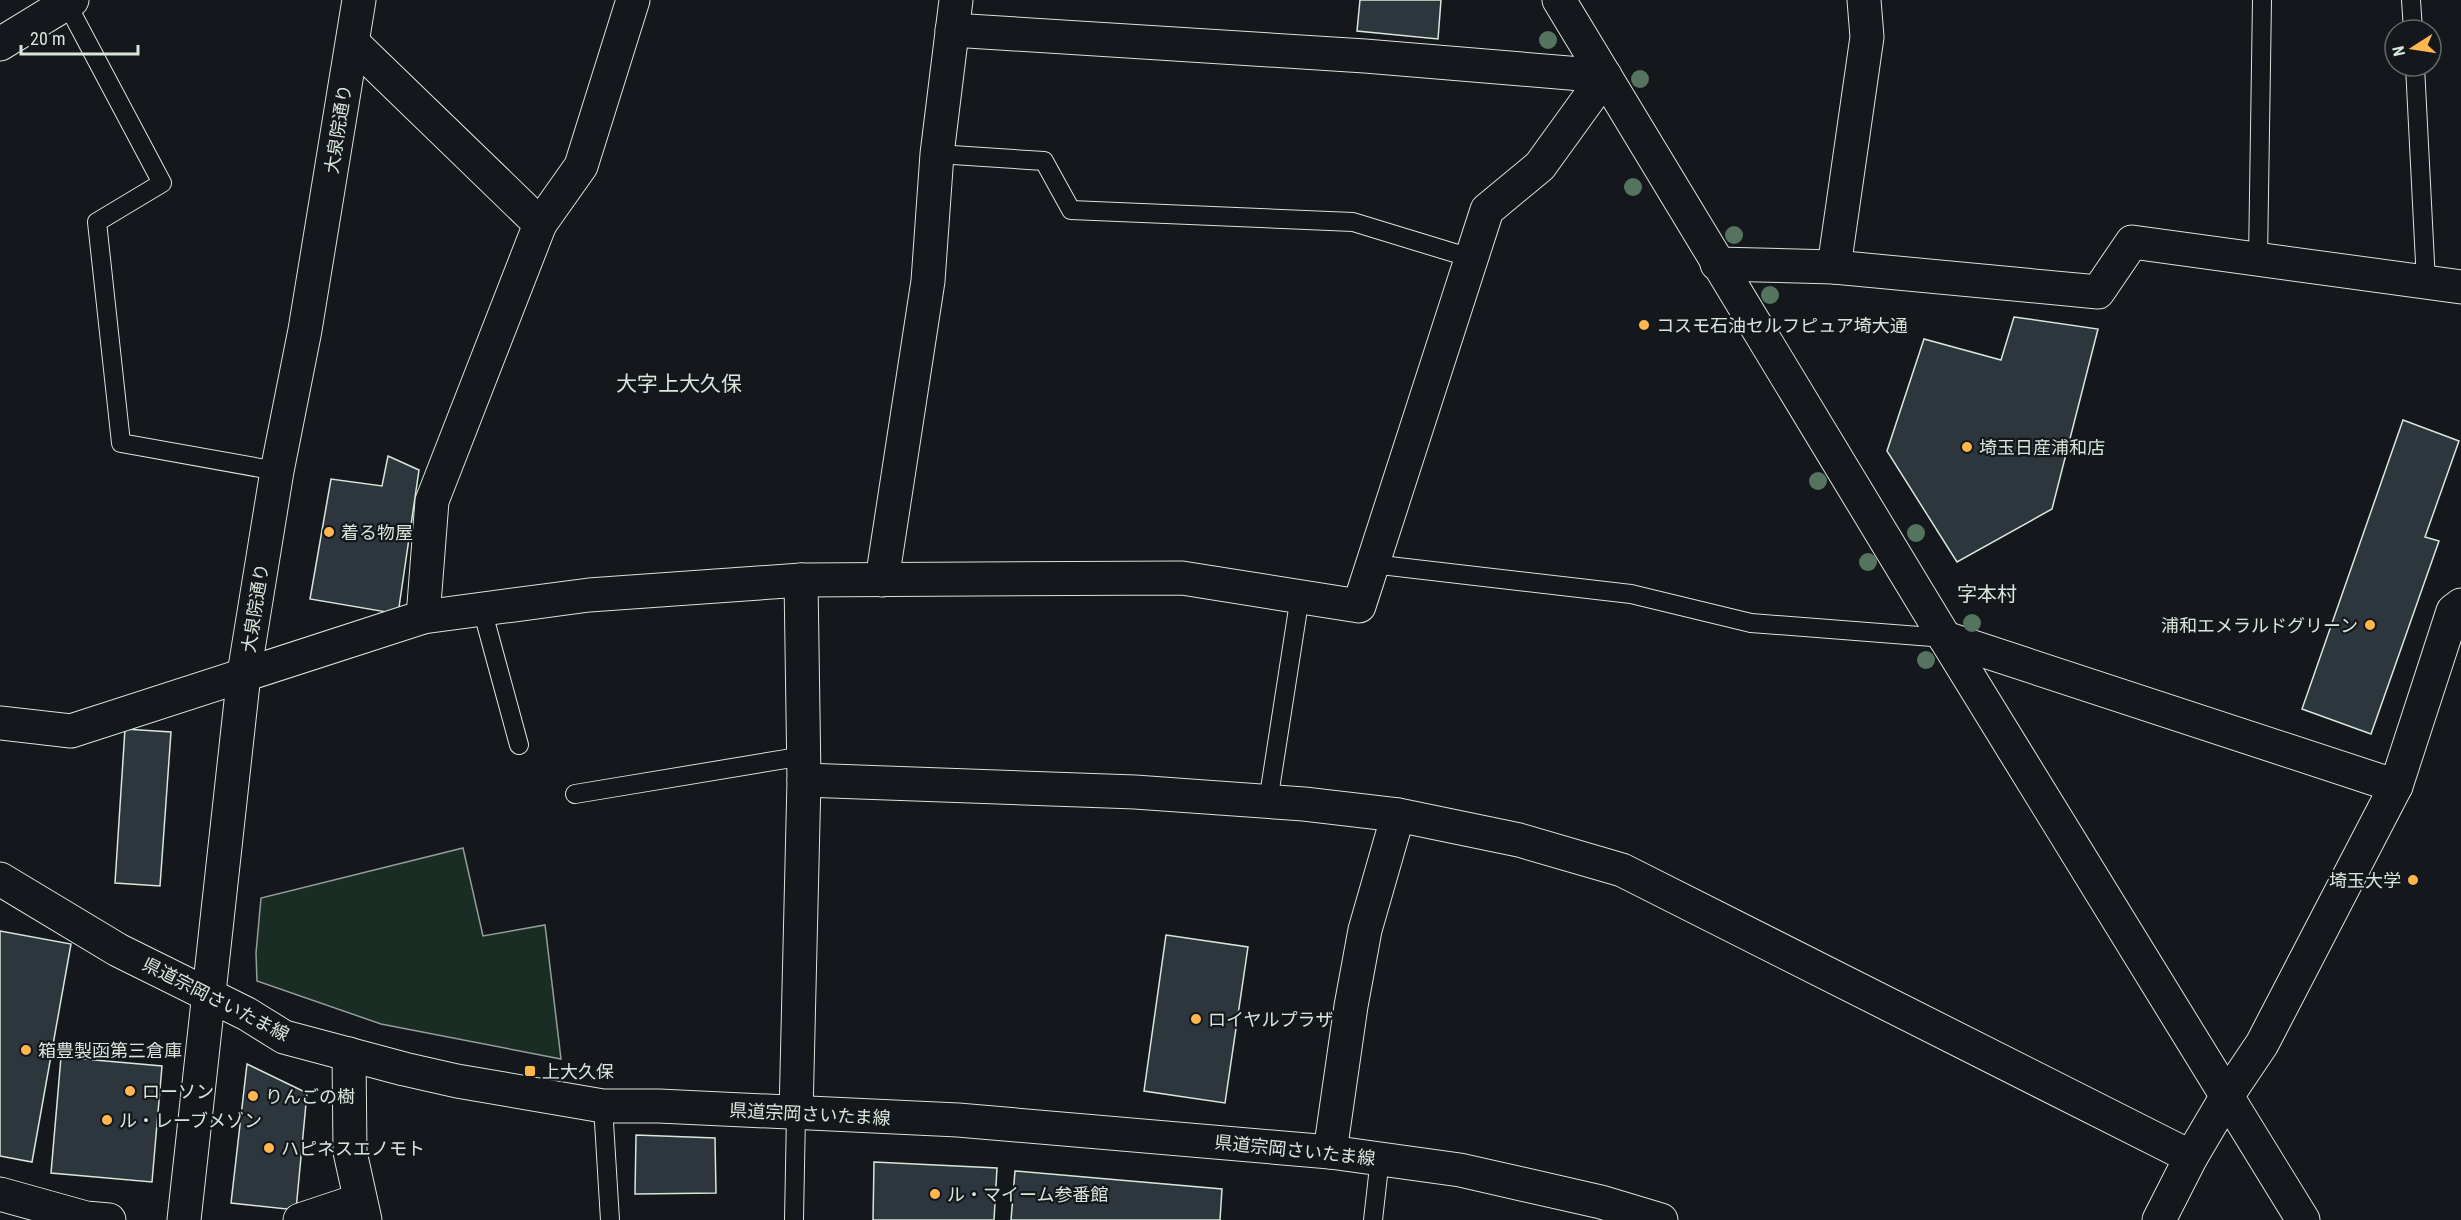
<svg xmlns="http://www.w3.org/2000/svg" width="2461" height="1220" font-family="'Roboto Condensed','Noto Sans JP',sans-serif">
<rect width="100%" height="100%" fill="#14181c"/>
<path fill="#1a2d24" stroke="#939e99" stroke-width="1.5" d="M 463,848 L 483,936 L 545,925 L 561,1059 L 381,1024 L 257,981 L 256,953 L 261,898 Z"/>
<g fill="#2c363c" stroke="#d8e6dc" stroke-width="1.5">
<path d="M 1360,0 L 1441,0 L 1438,39 L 1357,31 Z"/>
<path d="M 2014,317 L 2098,329 L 2052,509 L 1957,562 L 1887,451 L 1924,339 L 2001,360 Z"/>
<path d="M 2403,420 L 2459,441 L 2425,537 L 2439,541 L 2371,734 L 2302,709 Z"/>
<path d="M 388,456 L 419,470 L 398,614 L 310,599 L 331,479 L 382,486 Z"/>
<path d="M 125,729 L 171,732 L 160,886 L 115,883 Z"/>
<path d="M 0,931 L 71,944 L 32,1162 L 0,1156 Z"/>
<path d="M 1166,935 L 1248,947 L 1225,1103 L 1144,1091 Z"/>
<path d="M 61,1057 L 162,1066 L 152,1182 L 51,1173 Z"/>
<path d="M 247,1064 L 307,1093 L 296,1210 L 231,1203 Z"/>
<path d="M 636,1135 L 715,1138 L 716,1193 L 635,1194 Z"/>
<path d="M 874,1162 L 997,1168 L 994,1220 L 873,1220 Z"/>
<path d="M 1015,1171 L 1222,1189 L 1220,1220 L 1011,1220 Z"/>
</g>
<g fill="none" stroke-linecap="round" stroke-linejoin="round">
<defs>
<g id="lane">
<path d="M 2411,0 L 2413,30"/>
<path d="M 67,4 L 162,183 L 97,222 L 121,443 L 277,471"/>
<path d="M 2415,66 L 2426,282"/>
<path d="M 937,154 L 1044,161 L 1071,210 L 1353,222 L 1471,258"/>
<path d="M 2258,259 L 2262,0"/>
<path d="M 1372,564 L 1631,594 L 1751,623 L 1945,638"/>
<path d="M 482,609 L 519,745"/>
<path d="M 575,794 L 804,756"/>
<path d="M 1268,802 L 1300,596"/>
<path d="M 603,1106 L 610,1220"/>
<path d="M 794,1220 L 796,1114"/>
<path d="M 1373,1220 L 1380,1158"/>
</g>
<g id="street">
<path d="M 952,30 L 1365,56 L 1605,76"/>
<path d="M 353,43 L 540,224 L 432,501 L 423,617"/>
<path d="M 0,44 L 72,0"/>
<path d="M 540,224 L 581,166 L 633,0"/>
<path d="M 1717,264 L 1834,267 L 2098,292 L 2132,242 L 2461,287"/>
<path d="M 1834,267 L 1867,37 L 1864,0"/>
<path d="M 882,580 L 928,281 L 937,154 L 956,0"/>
<path d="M 1945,638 L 2396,786"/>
<path d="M 0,723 L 71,731 L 423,617 L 589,595 L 801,580 L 1182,578 L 1359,606 L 1487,210 L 1540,166 L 1605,76"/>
<path d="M 804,780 L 1135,792 L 1304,804 L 1398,815 L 1519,840 L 1622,870 L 2191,1157"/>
<path d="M 349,1054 L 350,1152 L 365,1220"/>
<path d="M 796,1114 L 804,780 L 801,580"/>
<path d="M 1330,1152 L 1351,1006 L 1365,930 L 1398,815"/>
<path d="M 0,1194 L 86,1218 L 109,1220"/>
<path d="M 300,1220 L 360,1200"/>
<path d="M 2159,1220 L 2191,1157 L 2227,1096 L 2262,1044 L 2396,786 L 2453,611 L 2461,605"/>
</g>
<g id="secondary">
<path d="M 0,879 L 118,950 L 247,1014 L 284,1037 L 404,1069 L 457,1081 L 603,1106 L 659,1106 L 958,1120 L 1330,1152 L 1460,1170 L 1601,1202 L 1661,1220"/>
<path d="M 184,1220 L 244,674 L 277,471 L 305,330 L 359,0"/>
</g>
<path id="highway" d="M 1559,0 L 1945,638 L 2303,1220"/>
</defs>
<use href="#lane" stroke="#d8e6dc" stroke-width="20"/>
<use href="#street" stroke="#d8e6dc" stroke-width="35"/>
<use href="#secondary" stroke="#d8e6dc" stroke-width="35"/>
<use href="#highway" stroke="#d8e6dc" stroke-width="35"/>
<use href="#lane" stroke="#14181c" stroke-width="18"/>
<use href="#street" stroke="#14181c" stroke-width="33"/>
<use href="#secondary" stroke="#14181c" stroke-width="33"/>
<use href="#highway" stroke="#14181c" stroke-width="33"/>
</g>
<g fill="#55745f">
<circle cx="1548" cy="40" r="9"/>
<circle cx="1640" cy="79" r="9"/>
<circle cx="1633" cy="187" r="9"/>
<circle cx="1734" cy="235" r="9"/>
<circle cx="1770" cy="295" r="9"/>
<circle cx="1818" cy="481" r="9"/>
<circle cx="1916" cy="533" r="9"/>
<circle cx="1868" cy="562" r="9"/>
<circle cx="1972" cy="623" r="9"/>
<circle cx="1926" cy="660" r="9"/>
</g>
<g fill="#ffb74d" stroke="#14181c" stroke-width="2">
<circle cx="1644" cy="325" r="6"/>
<circle cx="1967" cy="447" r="6"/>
<circle cx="329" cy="532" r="6"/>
<circle cx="2370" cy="625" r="6"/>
<circle cx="2413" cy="880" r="6"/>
<circle cx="1196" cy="1019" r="6"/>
<circle cx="26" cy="1050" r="6"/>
<rect x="524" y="1065" width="12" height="12" rx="3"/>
<circle cx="130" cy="1091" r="6"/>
<circle cx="253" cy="1096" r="6"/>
<circle cx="107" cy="1120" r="6"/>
<circle cx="269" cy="1148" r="6"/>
<circle cx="935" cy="1194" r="6"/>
</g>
<g text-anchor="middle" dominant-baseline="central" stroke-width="4.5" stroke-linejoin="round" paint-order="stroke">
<g font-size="18" fill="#d8e6dc" stroke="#14181c">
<text transform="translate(338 129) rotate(-81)">大泉院通り</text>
<text transform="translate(255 608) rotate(-81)">大泉院通り</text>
<text transform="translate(216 999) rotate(27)">県道宗岡さいたま線</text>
<text transform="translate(810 1114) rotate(3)">県道宗岡さいたま線</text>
<text transform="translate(1295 1150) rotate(6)">県道宗岡さいたま線</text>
</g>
<g font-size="18" fill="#d8e6dc" stroke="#14181c" text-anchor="start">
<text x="1656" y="325">コスモ石油セルフピュア埼大通</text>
<text x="1979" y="447">埼玉日産浦和店</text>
<text x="341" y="532">着る物屋</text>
<text x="2358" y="625" text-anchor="end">浦和エメラルドグリーン</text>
<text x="2401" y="880" text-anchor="end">埼玉大学</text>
<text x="1208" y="1019">ロイヤルプラザ</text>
<text x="38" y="1050">箱豊製函第三倉庫</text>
<text x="542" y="1071">上大久保</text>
<text x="142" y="1091">ローソン</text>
<text x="265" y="1096">りんごの樹</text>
<text x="119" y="1120">ル・レーブメゾン</text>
<text x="281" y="1148">ハピネスエノモト</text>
<text x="947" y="1194">ル・マイーム参番館</text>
</g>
<g font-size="20" fill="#d8e6dc" stroke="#14181c">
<text x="1987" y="594">字本村</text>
</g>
<g font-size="21" fill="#d8e6dc" stroke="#14181c">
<text x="679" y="384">大字上大久保</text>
</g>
</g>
<g transform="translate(2413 48) rotate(258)"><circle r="28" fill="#14181c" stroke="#626a69" stroke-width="1.5"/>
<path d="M0-4.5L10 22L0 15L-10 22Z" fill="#ffb74d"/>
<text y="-9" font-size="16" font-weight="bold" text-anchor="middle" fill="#d8e6dc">N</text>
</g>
<path d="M21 45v9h117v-9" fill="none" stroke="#d8e6dc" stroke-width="3"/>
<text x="30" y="45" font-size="18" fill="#d8e6dc" stroke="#14181c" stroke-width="4.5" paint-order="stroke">20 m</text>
</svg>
